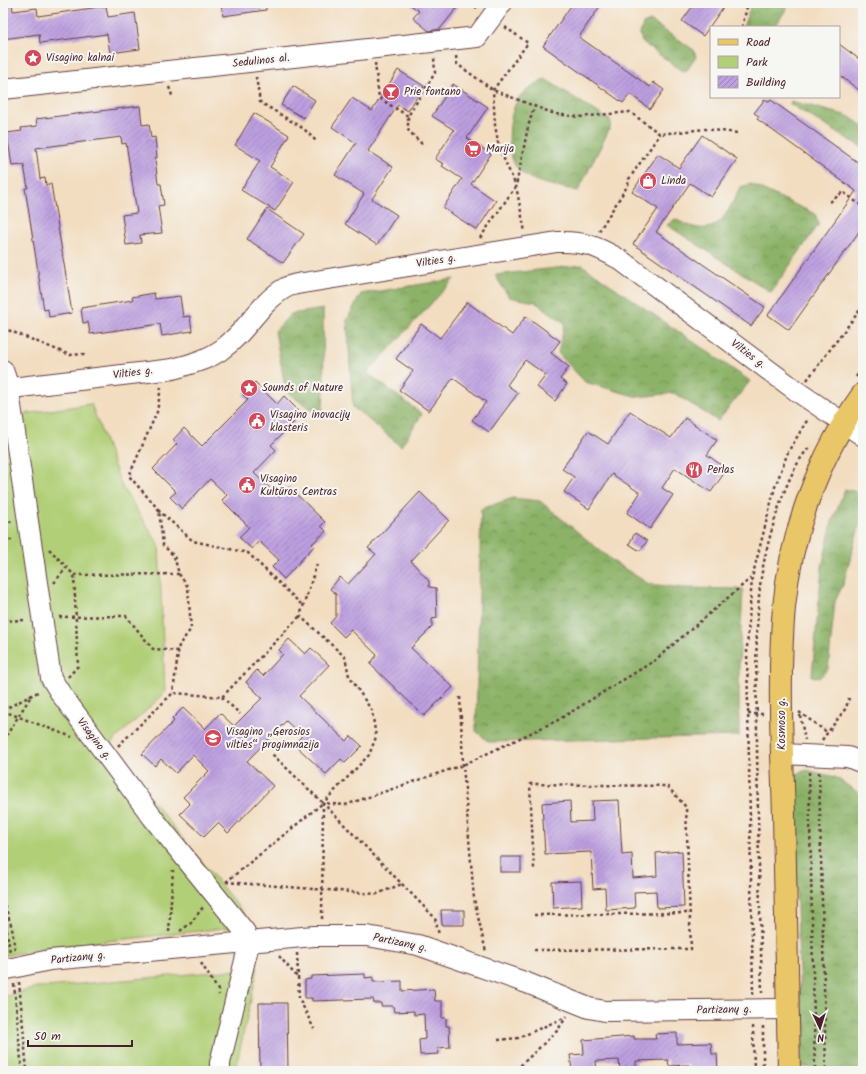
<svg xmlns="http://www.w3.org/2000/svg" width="866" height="1074" font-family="Kalam,sans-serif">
<defs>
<pattern id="forest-crowns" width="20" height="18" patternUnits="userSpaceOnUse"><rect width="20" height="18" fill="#8cb267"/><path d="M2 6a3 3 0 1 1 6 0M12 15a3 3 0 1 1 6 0" fill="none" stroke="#749055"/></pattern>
<pattern id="building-hatch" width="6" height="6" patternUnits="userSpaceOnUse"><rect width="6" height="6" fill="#bc9fe0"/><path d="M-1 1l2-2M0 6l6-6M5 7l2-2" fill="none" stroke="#9b81b6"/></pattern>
</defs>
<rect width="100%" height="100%" fill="#f6f6f2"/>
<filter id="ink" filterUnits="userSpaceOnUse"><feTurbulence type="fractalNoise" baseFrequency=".025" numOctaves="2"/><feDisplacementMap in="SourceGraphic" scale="8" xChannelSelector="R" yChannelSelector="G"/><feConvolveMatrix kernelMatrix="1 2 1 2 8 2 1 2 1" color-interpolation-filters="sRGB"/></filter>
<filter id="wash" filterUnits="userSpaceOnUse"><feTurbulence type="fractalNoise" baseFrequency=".012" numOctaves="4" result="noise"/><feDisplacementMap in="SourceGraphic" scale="16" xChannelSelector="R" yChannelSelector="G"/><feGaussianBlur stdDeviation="0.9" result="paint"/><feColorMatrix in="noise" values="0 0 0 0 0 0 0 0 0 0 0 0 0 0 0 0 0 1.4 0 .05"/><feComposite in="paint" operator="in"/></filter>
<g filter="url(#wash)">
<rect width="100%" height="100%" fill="#f2ddc0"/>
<g fill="url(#forest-crowns)" stroke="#6b6849">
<path d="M 752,3 L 795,3 L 788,6 L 775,27 L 743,27 Z"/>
<path d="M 650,21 L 694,50 L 696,57 L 687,70 L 682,71 L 642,42 L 640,34 L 643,24 Z"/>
<path d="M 545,79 L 611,121 L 610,128 L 578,191 C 559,186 531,184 518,169 C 504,155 508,107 522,94 C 528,88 538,83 545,79 Z"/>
<path d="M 791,101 L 848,116 L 863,126 L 863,148 L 790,104 Z"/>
<path d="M 751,184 L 815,214 L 819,224 L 771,292 L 667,225 L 675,219 C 715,241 724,221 740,187 Z"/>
<path d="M 582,265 L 750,381 L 718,421 L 674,393 L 638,397 L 585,382 L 558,353 L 565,323 L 535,302 L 509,297 L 495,275 Z"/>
<path d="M 454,279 L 367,373 L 422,414 L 401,446 L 353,407 L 347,320 L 361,294 Z"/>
<path d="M 323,309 L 324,391 L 322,417 L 286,392 L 275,331 L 291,314 Z"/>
<path d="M 845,489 L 856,492 L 863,501 L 861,519 L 843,585 L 835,601 L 828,669 L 819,678 L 812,676 L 822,567 L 832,522 Z"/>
<path d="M 513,498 L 540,501 L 614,562 L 649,584 L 684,588 L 743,589 L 739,664 L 739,736 L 489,742 L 476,731 L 481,509 Z"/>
<path d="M 807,770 L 835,777 L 863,796 L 863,1071 L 802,1067 L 793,775 Z"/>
</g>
<g fill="#b0cf76" stroke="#7d7750">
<path d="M 91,404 L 122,487 L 159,545 L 165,693 L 108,746 L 253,925 L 44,948 L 3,956 L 3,417 Z"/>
<path d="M 258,968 L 235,1071 L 3,1071 L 3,997 L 35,988 Z"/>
</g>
<g id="blocks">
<g fill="url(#building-hatch)">
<path d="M 3,3 L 12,3 L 13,11 L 37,8 L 38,16 L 106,6 L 108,17 L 135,13 L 140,49 L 110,53 L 107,34 L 40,43 L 39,34 L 3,39 Z"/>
<path d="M 221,3 L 266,3 L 266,10 L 223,16 Z"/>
<path d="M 408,3 L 461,3 L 440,29 L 429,31 L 413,18 L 419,11 Z"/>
<path d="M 573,3 L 602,3 L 579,37 L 650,87 L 653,82 L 664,90 L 650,109 L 630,94 L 623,103 L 543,46 Z"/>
<path d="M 695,3 L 726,3 L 703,36 L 682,21 Z"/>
<path d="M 839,44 L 863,62 L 863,93 L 839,75 Z"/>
<path d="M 398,70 L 424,86 L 408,111 L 398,105 L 368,151 L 393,167 L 372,199 L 397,215 L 377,245 L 345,224 L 364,194 L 335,175 L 356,143 L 332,127 L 352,98 L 372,111 Z"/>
<path d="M 453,84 L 488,107 L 467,138 L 491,154 L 471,184 L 496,201 L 477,230 L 443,208 L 462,179 L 442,166 L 444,164 L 435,159 L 454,130 L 432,116 Z"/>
<path d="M 293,86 L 315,100 L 304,118 L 281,105 Z"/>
<path d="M 765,99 L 769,102 L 771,100 L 863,166 L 863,226 L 789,330 L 768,315 L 856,191 L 757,119 L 759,116 L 754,113 Z"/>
<path d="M 140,106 L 142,125 L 149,124 L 151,138 L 155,137 L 157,158 L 155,158 L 158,184 L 161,184 L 164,205 L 158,206 L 162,233 L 140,235 L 141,243 L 126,245 L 122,215 L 137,213 L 126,143 L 122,144 L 121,137 L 36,148 L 40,179 L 45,178 L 46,185 L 51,184 L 72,313 L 49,317 L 48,309 L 44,310 L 25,188 L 28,188 L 24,165 L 12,166 L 7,133 L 22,131 L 21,128 L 37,126 L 36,119 Z"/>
<path d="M 254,113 L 289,135 L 270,167 L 294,182 L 275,211 L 241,190 L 260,161 L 235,145 Z"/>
<path d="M 702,135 L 737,159 L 711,197 L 690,183 L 656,232 L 765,307 L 751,326 L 633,244 L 658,209 L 632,192 L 658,154 L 679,168 Z"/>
<path d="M 267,209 L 304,234 L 283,263 L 247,239 Z"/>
<path d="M 154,293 L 155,299 L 180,296 L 183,317 L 190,316 L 192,331 L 162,336 L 160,324 L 90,334 L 88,322 L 83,323 L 81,308 L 133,300 L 132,297 Z"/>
<path d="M 467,302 L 512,335 L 526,316 L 560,341 L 551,353 L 569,367 L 560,379 L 567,384 L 555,401 L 537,387 L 546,375 L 525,360 L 507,385 L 518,393 L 489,432 L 472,420 L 486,402 L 453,378 L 429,411 L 399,390 L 413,371 L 396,359 L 421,324 L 440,338 Z"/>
<path d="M 255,382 L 277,404 L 284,396 L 298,410 L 291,417 L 295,421 L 271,445 L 276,450 L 254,473 L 279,497 L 289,487 L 325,522 L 321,526 L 326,531 L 312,544 L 314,546 L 284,579 L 272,567 L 279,560 L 259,541 L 252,549 L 239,537 L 249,527 L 222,500 L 227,495 L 210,479 L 182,509 L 170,497 L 176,492 L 153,469 L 177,444 L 173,440 L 184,428 L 202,446 L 248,400 L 243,395 Z"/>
<path d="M 630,411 L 671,438 L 685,418 L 717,440 L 707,455 L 727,469 L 711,492 L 675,468 L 662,488 L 673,495 L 650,529 L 627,513 L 640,493 L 612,474 L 589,509 L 564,492 L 574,477 L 562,469 L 588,431 L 608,444 Z"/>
<path d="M 420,492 L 449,520 L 411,561 L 429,581 L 429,587 L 436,588 L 437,618 L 432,619 L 432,627 L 411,648 L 453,687 L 424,716 L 370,664 L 377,655 L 351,630 L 344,637 L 330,623 L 336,616 L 336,594 L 330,589 L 340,577 L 348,584 L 376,554 L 368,548 Z"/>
<path d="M 635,533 L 647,541 L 640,551 L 629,544 Z"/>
<path d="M 289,639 L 305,654 L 311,648 L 329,665 L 299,696 L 346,741 L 351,736 L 362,746 L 345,763 L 341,759 L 326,774 L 294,744 L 302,736 L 286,721 L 247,761 L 273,786 L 228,833 L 218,823 L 204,837 L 180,814 L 190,804 L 183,797 L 209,771 L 193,755 L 176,773 L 161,759 L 155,766 L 142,754 L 174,721 L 172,719 L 183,708 L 205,729 L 220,713 L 234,726 L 262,698 L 246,682 L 257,670 L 263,676 L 283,654 L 279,650 Z"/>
<path d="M 619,800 L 622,855 L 632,854 L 633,878 L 657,876 L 656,853 L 682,851 L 684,907 L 657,908 L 656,891 L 634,892 L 635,908 L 606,910 L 605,888 L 593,889 L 591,852 L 545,854 L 542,803 L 570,801 L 571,822 L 593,821 L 592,801 Z"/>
<rect x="500" y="857" width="21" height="15"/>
<path d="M 581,881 L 582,906 L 553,908 L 552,882 Z"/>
<path d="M 441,910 L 464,910 L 464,925 L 442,925 Z"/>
<path d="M 365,974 L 365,978 L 373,977 L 373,982 L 402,981 L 402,991 L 434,989 L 435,1001 L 442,1001 L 442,1018 L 446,1018 L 446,1026 L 449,1026 L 450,1047 L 438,1048 L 439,1054 L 420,1055 L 419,1040 L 425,1039 L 424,1014 L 414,1015 L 414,1011 L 394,1012 L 393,1006 L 381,1006 L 381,1003 L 374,1003 L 373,999 L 312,1001 L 312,998 L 305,998 L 305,980 L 311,979 L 311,976 Z"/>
<path d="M 259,1003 L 287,1003 L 288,1071 L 260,1071 Z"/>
<path d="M 677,1033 L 677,1044 L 711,1043 L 712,1054 L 717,1054 L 718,1071 L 702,1071 L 702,1068 L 689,1069 L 689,1065 L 669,1066 L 668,1060 L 636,1061 L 636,1070 L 620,1071 L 619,1060 L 596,1061 L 597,1071 L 572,1071 L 570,1055 L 584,1054 L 583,1040 L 634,1036 L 634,1039 L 656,1039 L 655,1034 Z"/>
</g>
</g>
</g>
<g filter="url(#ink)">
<use href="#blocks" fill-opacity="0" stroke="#633c41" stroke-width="1"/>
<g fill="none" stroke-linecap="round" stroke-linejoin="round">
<defs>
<g id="minor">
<path d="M 3,89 L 477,37 L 502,3"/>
<path d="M 3,370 L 8,385 L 51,678 L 61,694 L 153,818 L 245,932 L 247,952 L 220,1063 L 220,1071"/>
<path d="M 3,389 L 173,369 C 190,364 207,360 221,350 C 246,333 259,303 285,288 C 290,285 297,284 303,283 L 557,242 C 584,241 596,246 619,259 L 798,392 L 863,436"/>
<path d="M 782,754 L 848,757 L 863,763"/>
<path d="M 3,970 L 50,960 L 314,936 L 367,936 L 418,945 L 527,983 L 589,1008 L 605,1011 L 788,1009"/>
</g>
<path id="major" d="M 789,1071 C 788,986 786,901 784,816 C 782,747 778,676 784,607 C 791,532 819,455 863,394"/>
</defs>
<use href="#minor" stroke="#633c41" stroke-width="22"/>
<use href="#major" stroke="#633c41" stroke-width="24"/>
<g stroke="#633c41" stroke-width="2.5" stroke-dasharray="3 3" stroke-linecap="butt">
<path d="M 470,3 L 477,8"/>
<path d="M 505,27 L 528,43 L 493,90 L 495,125 L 499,148 L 516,186 L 525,232"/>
<path d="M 742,27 L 748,3"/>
<path d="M 456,56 L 457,64 L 493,90 L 555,114 L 579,117 L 630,112 L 660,134 L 705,129 L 737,133"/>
<path d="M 375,63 L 379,98 L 408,116"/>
<path d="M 256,77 L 260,102 L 304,129 L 317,142"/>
<path d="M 169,87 L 173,98"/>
<path d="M 422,144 L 408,130 L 408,116 L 435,73 L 434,57"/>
<path d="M 830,202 L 843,192 L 863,207"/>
<path d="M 599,231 L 628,185 L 629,179 L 660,134"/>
<path d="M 480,238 L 516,186 L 528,127 L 534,107"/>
<path d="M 3,328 L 70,355 L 85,354"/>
<path d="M 856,377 L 863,367"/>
<path d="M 807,380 L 863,306"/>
<path d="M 161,387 L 157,412 L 129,476 L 159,510 L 163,545 L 174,556 L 179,574 L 188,587 L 191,629 L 179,645 L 173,693"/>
<path d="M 158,510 L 193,541 L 248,553 L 303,606"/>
<path d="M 3,524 L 12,521"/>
<path d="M 3,540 L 15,540"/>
<path d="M 49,549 L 74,575 L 179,574"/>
<path d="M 317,564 L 300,616 L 345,657 L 349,676 L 372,711 L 376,737 L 369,755 L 323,803 L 435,918 L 439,935"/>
<path d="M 54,583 L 66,568"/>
<path d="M 59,617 L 126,616 L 153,649 L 178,651"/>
<path d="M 3,621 L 26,620"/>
<path d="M 68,677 L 78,666 L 74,575"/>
<path d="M 222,697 L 240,714"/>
<path d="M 460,697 L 463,765 L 474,899 L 486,952"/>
<path d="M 3,710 L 40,691"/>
<path d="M 3,711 L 72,737"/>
<path d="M 799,712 L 827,732"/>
<path d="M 748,714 L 764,714"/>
<path d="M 800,715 L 805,740"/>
<path d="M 822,740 L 846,708 L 849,698"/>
<path d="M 3,741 L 31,696"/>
<path d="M 118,746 L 173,693 L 222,697 L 300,616"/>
<path d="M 809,772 L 815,1071"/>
<path d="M 819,772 L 826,1071"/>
<path d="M 226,882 L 323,803 L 272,754"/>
<path d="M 226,882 L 377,894 L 402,884"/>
<path d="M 3,900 L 12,928 L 15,951"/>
<path d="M 534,915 L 690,913"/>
<path d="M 3,919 L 6,924 L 10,953"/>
<path d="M 322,919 L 323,803 L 345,805 L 463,765 L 558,720 L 654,661 L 751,578"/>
<path d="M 180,931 L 190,924 L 204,906"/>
<path d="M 169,932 L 173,870"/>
<path d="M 534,950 L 691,949 L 686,807 L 667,786 L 530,784 L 534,869"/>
<path d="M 297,953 L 299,998 L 314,1029"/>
<path d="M 279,956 L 298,978"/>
<path d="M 201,963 L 218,990 L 219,995"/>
<path d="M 19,982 L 27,1071"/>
<path d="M 14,984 L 22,1071"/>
<path d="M 762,993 C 760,911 758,829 757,747 C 757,692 754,633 761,578 C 766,545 786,468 811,446"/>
<path d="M 753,995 L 747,648 L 752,578 L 775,487 L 788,452 L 808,419"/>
<path d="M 753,1026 L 754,1071"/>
<path d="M 763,1026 L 763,1071"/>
<path d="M 498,1040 L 518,1038 L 566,1017"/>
<path d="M 522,1071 L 520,1066 L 557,1031 L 567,1016"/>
</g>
<use href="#minor" stroke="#fff" stroke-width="20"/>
<use href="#major" stroke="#e9c769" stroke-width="22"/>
</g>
</g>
<defs>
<symbol id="sight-disc" viewBox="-11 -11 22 22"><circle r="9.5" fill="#d1495b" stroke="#f6f6f2"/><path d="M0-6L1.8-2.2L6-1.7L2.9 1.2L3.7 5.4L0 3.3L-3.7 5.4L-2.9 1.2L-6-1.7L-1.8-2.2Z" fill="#fff"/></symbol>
<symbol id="bar-disc" viewBox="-11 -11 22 22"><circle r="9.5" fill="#d1495b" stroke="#f6f6f2"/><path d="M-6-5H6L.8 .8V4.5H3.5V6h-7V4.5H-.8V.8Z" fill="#fff"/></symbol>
<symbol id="supermarket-disc" viewBox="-11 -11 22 22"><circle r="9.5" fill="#d1495b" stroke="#f6f6f2"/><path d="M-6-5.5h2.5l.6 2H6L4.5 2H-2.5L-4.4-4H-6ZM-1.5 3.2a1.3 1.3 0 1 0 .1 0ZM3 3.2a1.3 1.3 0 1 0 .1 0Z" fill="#fff"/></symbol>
<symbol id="shop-disc" viewBox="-11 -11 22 22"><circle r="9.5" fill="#d1495b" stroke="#f6f6f2"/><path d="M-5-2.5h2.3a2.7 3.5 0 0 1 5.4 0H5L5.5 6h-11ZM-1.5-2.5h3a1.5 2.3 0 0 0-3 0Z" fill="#fff"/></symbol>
<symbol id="civic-disc" viewBox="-11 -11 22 22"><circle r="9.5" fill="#d1495b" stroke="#f6f6f2"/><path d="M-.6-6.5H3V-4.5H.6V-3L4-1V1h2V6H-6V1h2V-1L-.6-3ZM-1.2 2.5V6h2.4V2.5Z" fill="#fff"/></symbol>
<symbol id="restaurant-disc" viewBox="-11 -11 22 22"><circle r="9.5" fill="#d1495b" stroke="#f6f6f2"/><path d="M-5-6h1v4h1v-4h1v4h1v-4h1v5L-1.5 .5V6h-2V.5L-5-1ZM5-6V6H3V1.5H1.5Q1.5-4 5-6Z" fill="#fff"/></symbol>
<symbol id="school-disc" viewBox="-11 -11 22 22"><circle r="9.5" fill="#d1495b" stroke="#f6f6f2"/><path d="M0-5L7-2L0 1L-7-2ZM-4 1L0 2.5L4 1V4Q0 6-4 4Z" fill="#fff"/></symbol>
</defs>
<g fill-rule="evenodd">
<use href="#sight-disc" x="23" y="48" width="20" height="20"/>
<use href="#bar-disc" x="381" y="82" width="20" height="20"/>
<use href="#supermarket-disc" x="463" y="139" width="20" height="20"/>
<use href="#shop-disc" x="638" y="171" width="20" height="20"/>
<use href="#sight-disc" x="239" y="378" width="20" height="20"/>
<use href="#civic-disc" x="247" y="411" width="20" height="20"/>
<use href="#restaurant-disc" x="684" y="460" width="20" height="20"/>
<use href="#civic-disc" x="237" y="475" width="20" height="20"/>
<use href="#school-disc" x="203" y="728" width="20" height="20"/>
</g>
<g text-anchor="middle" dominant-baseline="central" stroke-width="4" stroke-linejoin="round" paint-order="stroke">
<g font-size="11" fill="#4a1f2b" stroke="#f6f6f2" text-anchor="start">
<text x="46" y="58">Visagino kalnai</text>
<text x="404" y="92">Prie fontano</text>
<text x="486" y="149">Marija</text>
<text x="661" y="181">Linda</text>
<text x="262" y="388">Sounds of Nature</text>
<text x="270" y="415">Visagino inovacijų<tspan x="270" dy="13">klasteris</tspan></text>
<text x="707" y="470">Perlas</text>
<text x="260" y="479">Visagino<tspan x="260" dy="13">Kultūros Centras</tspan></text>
<text x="226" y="732">Visagino „Gerosios<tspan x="226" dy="13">vilties“ progimnazija</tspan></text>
</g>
<g font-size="11" fill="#4a1f2b" stroke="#f6f6f2">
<text transform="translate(261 61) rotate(-6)">Sedulinos al.</text>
<text transform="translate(436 261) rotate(-9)">Vilties g.</text>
<text transform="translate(748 354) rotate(37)">Vilties g.</text>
<text transform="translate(133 373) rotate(-7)">Vilties g.</text>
<text transform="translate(782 724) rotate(-90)">Kosmoso g.</text>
<text transform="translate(94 739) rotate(53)">Visagino g.</text>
<text transform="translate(400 943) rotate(12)">Partizanų g.</text>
<text transform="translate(78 958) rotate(-6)">Partizanų g.</text>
<text transform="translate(724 1010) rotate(-1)">Partizanų g.</text>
</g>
</g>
<rect width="866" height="1074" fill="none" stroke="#f6f6f2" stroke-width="16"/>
<rect x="710" y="26" width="130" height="72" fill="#f6f6f2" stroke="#b1a0a2"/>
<rect x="718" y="39" width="20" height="6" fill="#e9c769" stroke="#b1a0a2"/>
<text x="746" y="46" font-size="12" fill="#4a1f2b">Road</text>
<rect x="718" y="56" width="20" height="12" fill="#b0cf76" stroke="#b1a0a2"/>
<text x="746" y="66" font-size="12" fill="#4a1f2b">Park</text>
<rect x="718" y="76" width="20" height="12" fill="url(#building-hatch)" stroke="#b1a0a2"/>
<text x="746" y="86" font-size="12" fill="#4a1f2b">Building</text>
<g transform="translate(820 1028) rotate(176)" stroke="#f6f6f2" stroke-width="3" paint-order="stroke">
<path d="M0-3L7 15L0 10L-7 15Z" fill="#4a1f2b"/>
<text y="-6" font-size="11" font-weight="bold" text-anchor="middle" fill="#4a1f2b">N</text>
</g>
<path d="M28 1040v6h104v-6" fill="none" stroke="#4a1f2b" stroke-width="2"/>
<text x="34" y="1040" font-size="12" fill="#4a1f2b" stroke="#f6f6f2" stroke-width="3" paint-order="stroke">50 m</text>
</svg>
